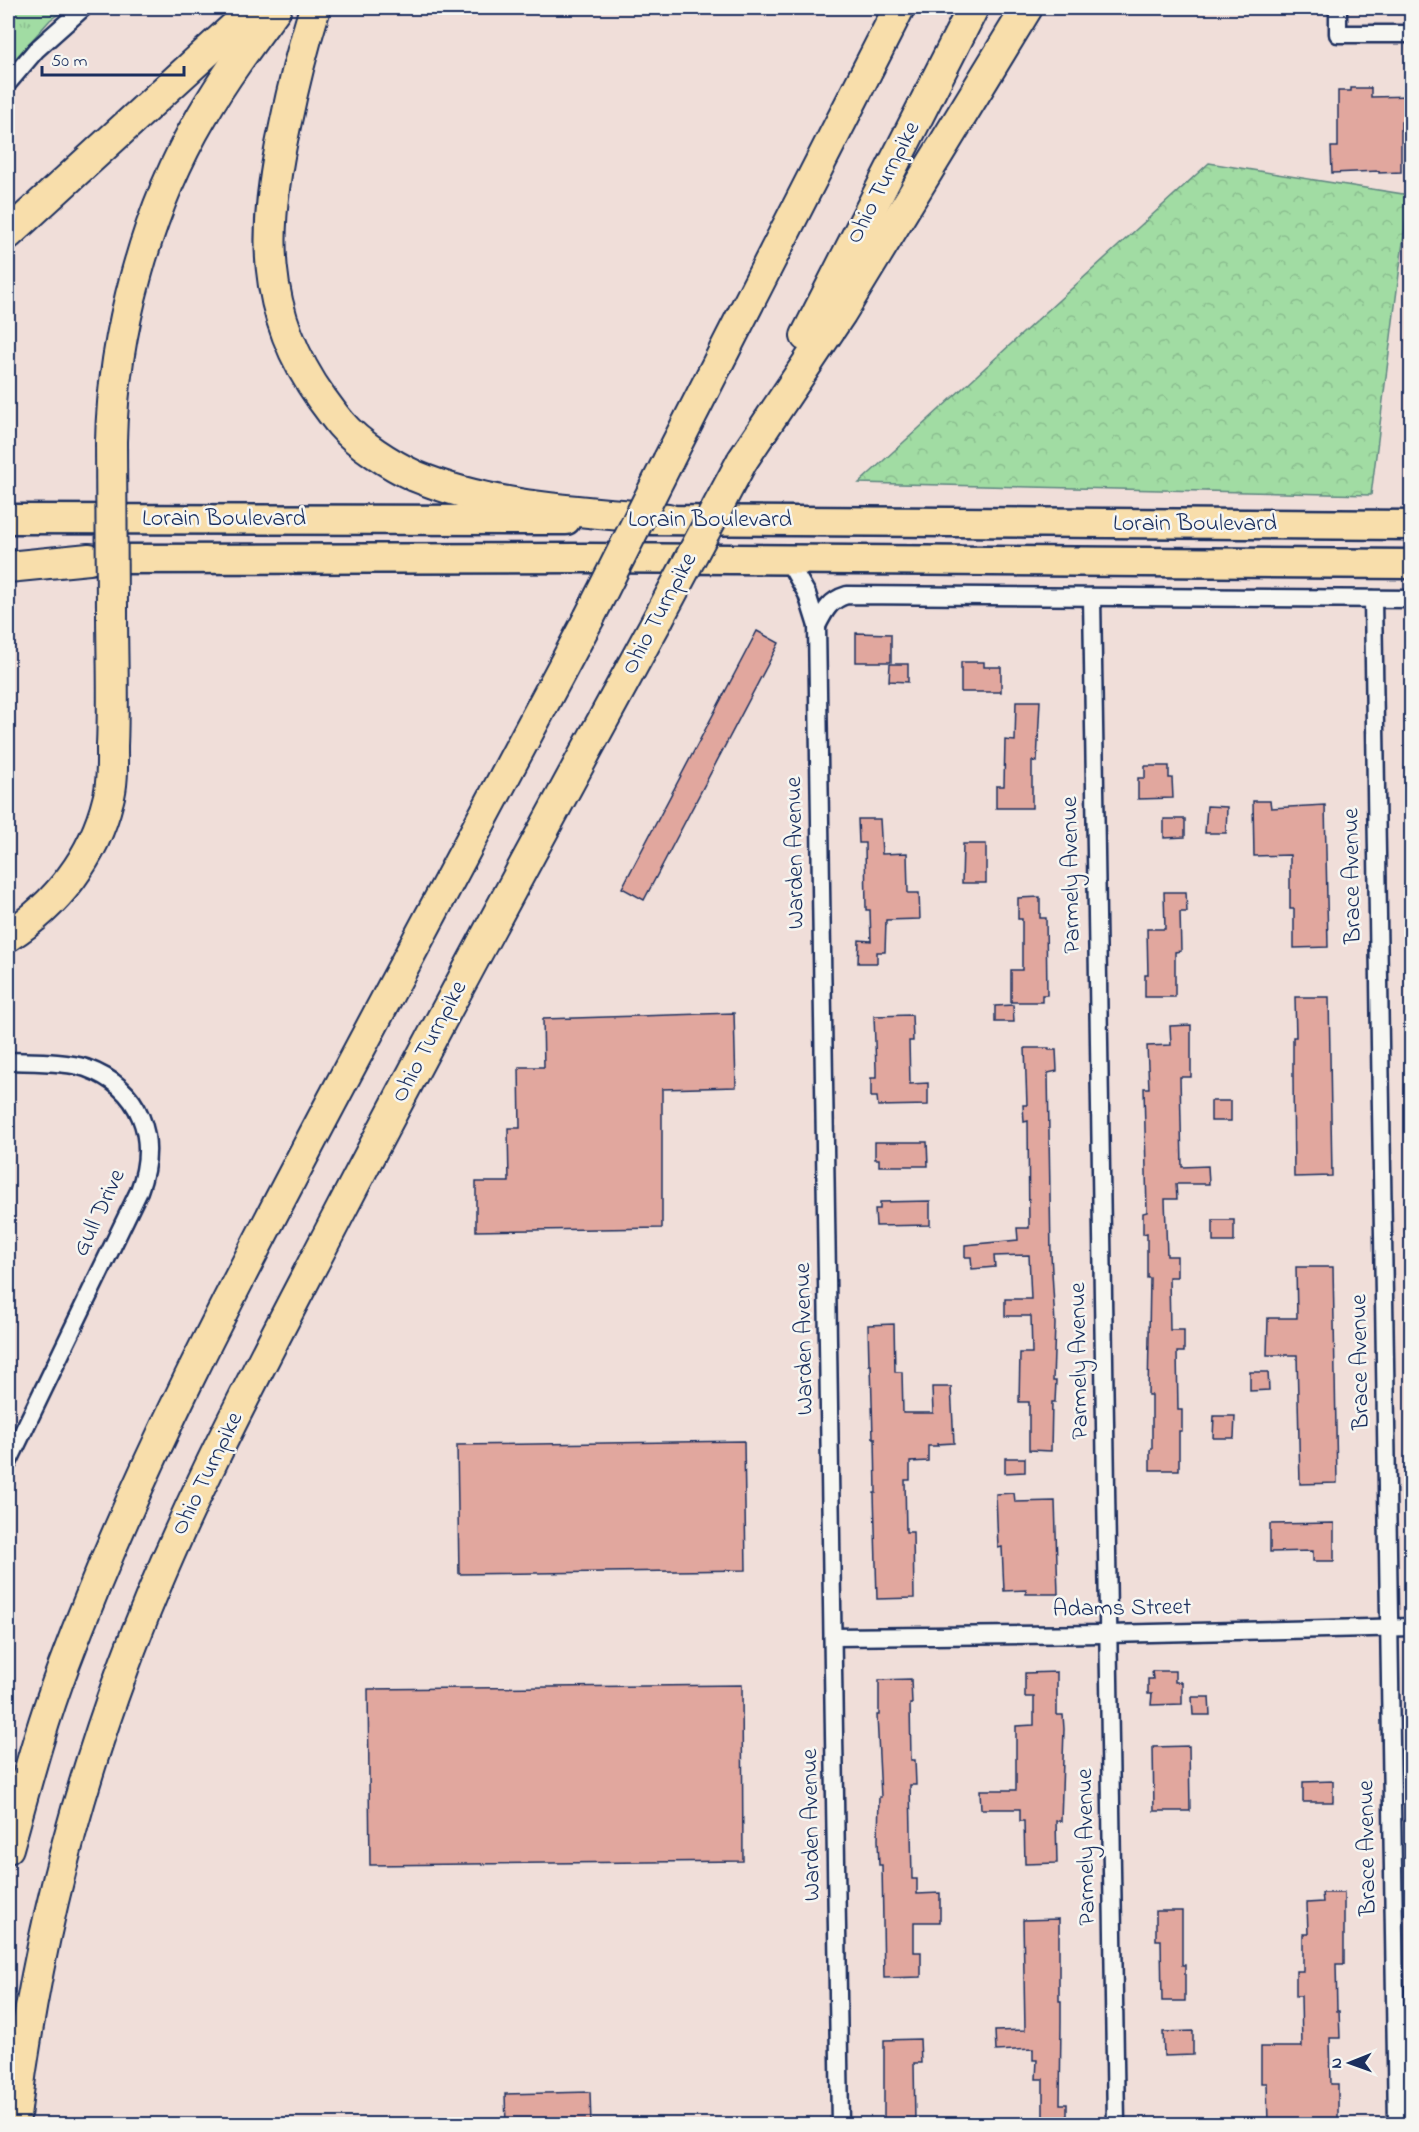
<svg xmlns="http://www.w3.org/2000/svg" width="1419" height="2132" font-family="'Indie Flower',sans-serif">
<defs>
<pattern id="grass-tufts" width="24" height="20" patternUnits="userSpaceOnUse" patternTransform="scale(1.5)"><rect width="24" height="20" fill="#a1dca3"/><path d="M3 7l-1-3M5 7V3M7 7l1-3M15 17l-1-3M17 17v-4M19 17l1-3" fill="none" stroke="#8abd8f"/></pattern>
<pattern id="forest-crowns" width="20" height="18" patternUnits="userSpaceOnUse" patternTransform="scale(1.5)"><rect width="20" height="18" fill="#a1dca3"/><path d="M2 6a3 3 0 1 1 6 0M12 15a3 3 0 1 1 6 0" fill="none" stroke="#8abd8f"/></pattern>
</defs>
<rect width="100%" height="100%" fill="#f0ded9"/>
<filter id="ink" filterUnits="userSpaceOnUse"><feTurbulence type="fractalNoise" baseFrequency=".0167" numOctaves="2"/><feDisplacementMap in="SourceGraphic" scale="12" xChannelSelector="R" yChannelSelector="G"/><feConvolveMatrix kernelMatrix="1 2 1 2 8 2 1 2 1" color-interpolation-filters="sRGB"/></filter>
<g filter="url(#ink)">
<path fill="url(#grass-tufts)" stroke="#5e8680" stroke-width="1.5" d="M 8,8 L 67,8 L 50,20 L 8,67 Z"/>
<path fill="url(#forest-crowns)" stroke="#5e8680" stroke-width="1.5" d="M 1209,163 L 1409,195 L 1371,495 L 859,483 Z"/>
<g fill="#e1a79e" stroke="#1b2f5e" stroke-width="1.5">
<path d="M 1351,88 L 1371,88 L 1371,97 L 1412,96 L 1412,122 L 1401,122 L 1401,172 L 1379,173 L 1379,171 L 1332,173 L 1331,147 L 1338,147 L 1338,91 L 1351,91 Z"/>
<path d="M 757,631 L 779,643 L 644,900 L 622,888 Z"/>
<path d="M 856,633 L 891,634 L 891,662 L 856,662 Z"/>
<path d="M 961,662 L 984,662 L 984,667 L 1001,667 L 1001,692 L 961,692 Z"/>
<path d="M 890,664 L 908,664 L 908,682 L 889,681 Z"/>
<path d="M 1016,701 L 1040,701 L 1037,762 L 1032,761 L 1032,808 L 996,808 L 996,786 L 1004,786 L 1005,740 L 1015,741 Z"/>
<path d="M 1145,766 L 1169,766 L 1169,778 L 1172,778 L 1173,798 L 1138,799 L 1138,778 L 1145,778 Z"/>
<path d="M 1253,801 L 1270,801 L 1271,808 L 1325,805 L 1328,947 L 1294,948 L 1294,909 L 1290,909 L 1290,855 L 1254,856 Z"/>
<path d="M 1207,806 L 1227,807 L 1226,833 L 1205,833 Z"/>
<path d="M 858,819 L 880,819 L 882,854 L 907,853 L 908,893 L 919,893 L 920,919 L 886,920 L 885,952 L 877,952 L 877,963 L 858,963 L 859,940 L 871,941 L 870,910 L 866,910 L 865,843 L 859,843 Z"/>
<path d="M 1164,819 L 1185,819 L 1185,837 L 1164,838 Z"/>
<path d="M 963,844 L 986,844 L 986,883 L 962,883 Z"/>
<path d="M 1164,892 L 1186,892 L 1187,912 L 1180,912 L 1181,951 L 1175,952 L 1175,997 L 1145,997 L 1145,975 L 1148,975 L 1147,929 L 1165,929 Z"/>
<path d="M 1040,897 L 1040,918 L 1046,918 L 1047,995 L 1042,995 L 1042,1002 L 1011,1002 L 1011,970 L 1022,970 L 1022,919 L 1018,919 L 1018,898 Z"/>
<path d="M 1295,997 L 1329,997 L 1332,1176 L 1294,1177 L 1293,1074 L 1293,1037 L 1296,1037 Z"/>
<path d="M 1013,1005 L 1014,1022 L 995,1022 L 995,1006 Z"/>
<path d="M 734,1013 L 736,1087 L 662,1089 L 662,1228 L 476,1231 L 476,1182 L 509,1182 L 508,1128 L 520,1128 L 519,1067 L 544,1067 L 543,1019 Z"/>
<path d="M 912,1015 L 913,1041 L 909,1041 L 910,1084 L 928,1083 L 928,1105 L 878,1106 L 877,1097 L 871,1097 L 871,1078 L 876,1078 L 876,1069 L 874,1016 Z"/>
<path d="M 1191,1025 L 1191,1077 L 1180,1077 L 1182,1167 L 1208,1166 L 1209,1184 L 1176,1184 L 1177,1199 L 1165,1199 L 1167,1256 L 1177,1256 L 1177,1277 L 1169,1277 L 1170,1330 L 1184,1330 L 1184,1352 L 1177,1352 L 1178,1410 L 1182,1410 L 1182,1431 L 1179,1431 L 1179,1470 L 1150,1470 L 1150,1450 L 1152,1449 L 1152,1395 L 1148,1395 L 1150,1278 L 1147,1278 L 1147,1233 L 1143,1234 L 1143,1213 L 1147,1212 L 1144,1088 L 1149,1088 L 1147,1046 L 1171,1045 L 1170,1026 Z"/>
<path d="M 1025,1048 L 1049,1048 L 1049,1050 L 1056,1050 L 1057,1071 L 1048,1073 L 1051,1254 L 1055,1324 L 1053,1381 L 1056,1381 L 1055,1402 L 1052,1402 L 1051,1451 L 1029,1450 L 1029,1402 L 1019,1402 L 1020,1353 L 1032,1353 L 1031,1316 L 1005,1316 L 1005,1299 L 1031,1299 L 1029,1255 L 994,1256 L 995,1267 L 972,1269 L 971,1257 L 965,1257 L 965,1245 L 1018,1240 L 1017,1228 L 1029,1228 L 1028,1121 L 1024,1122 L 1023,1105 L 1027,1105 Z"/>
<rect x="1211" y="1101" width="20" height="20"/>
<path d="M 875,1142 L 927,1142 L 928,1166 L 879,1166 L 879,1159 L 875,1159 Z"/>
<path d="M 930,1201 L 930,1225 L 876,1226 L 875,1209 L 880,1209 L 880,1202 Z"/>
<rect x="1213" y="1220" width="21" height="22"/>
<path d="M 1296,1267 L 1333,1267 L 1337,1483 L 1300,1484 L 1297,1355 L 1267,1355 L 1268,1318 L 1297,1318 Z"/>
<path d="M 894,1324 L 895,1372 L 902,1372 L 903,1413 L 933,1413 L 932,1387 L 951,1387 L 954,1443 L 937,1444 L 938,1446 L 928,1446 L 928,1461 L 910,1462 L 910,1480 L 905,1480 L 906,1532 L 913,1532 L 914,1598 L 877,1599 L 874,1493 L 876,1493 L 875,1438 L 873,1438 L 871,1365 L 869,1365 L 868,1325 Z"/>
<path d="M 1250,1372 L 1268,1372 L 1269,1390 L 1250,1391 Z"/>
<path d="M 1214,1416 L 1235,1416 L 1234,1438 L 1213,1438 Z"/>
<path d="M 744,1441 L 746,1570 L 459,1574 L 457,1445 Z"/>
<path d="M 1005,1458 L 1025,1458 L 1025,1472 L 1005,1473 Z"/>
<path d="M 1014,1493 L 1015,1502 L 1055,1501 L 1058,1594 L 1026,1594 L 1026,1590 L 1004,1591 L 1002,1547 L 998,1548 L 996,1494 Z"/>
<path d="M 1334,1523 L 1334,1561 L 1313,1561 L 1313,1551 L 1270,1552 L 1270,1524 Z"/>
<path d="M 1152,1671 L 1175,1671 L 1175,1682 L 1182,1682 L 1182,1704 L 1151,1705 L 1152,1694 L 1148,1694 L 1148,1679 L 1153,1679 Z"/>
<path d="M 1057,1672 L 1057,1715 L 1063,1715 L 1064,1729 L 1061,1821 L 1056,1821 L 1057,1863 L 1025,1864 L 1024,1821 L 1020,1821 L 1020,1809 L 981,1809 L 980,1790 L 1016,1790 L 1016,1726 L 1034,1725 L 1034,1697 L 1025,1697 L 1025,1673 Z"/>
<path d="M 911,1679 L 912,1704 L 910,1704 L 911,1760 L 915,1760 L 916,1785 L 910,1785 L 912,1879 L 917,1879 L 917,1894 L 940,1893 L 940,1922 L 914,1922 L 914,1952 L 921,1952 L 921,1977 L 884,1978 L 882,1865 L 879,1865 L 878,1840 L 879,1797 L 881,1797 L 877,1715 L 879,1715 L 879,1680 Z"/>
<path d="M 742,1685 L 743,1861 L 370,1865 L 368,1689 Z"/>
<path d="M 1192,1697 L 1209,1697 L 1210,1715 L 1193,1715 Z"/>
<path d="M 1189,1746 L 1190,1811 L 1154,1811 L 1153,1747 Z"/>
<path d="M 1333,1781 L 1333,1802 L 1303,1802 L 1303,1782 Z"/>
<path d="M 1322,1893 L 1344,1893 L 1344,1964 L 1336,1964 L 1337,2011 L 1339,2011 L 1340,2038 L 1330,2038 L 1331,2084 L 1338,2084 L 1338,2124 L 1268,2124 L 1267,2083 L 1261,2083 L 1261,2047 L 1302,2047 L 1301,1996 L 1296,1996 L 1296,1971 L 1303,1971 L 1303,1934 L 1308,1934 L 1307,1903 L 1323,1902 Z"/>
<path d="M 1156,1911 L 1182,1911 L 1182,1965 L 1185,1965 L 1185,2001 L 1162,2001 L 1161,1940 L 1156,1940 Z"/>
<path d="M 1059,1919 L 1059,2001 L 1061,2001 L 1061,2022 L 1060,2104 L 1067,2104 L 1067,2124 L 1043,2124 L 1043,2079 L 1036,2079 L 1037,2060 L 1033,2060 L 1033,2049 L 996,2051 L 995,2031 L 1025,2030 L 1023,1920 Z"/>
<path d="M 1193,2031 L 1193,2055 L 1164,2056 L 1163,2032 Z"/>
<path d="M 920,2039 L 921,2063 L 914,2063 L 915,2124 L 884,2124 L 884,2040 Z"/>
<path d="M 590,2092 L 591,2124 L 506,2124 L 505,2094 Z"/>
</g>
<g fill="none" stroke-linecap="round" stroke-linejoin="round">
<defs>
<g id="minor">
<path d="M 1338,8 L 1338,34 L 1412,34"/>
<path d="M 8,83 L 36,50 L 83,8"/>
<path d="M 787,559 L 807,594 L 817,626 L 840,2124"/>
<path d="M 1092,597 L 1116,2124"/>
<path d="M 1373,599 L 1397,2124"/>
<path d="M 817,626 C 825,610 830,600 847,595 L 1412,599"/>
<path d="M 8,1061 C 29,1062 66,1061 86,1068 C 141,1088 159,1138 139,1191 L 8,1463"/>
<path d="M 833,1637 L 1108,1634 L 1412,1627"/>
</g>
<g id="trunk">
<path d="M 8,519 L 566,520"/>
<path d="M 646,520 L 1412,525"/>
<path d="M 88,559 L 583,558 L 1412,564"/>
</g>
<g id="motorway">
<path d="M 315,8 C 303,47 293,86 285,126 C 263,226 259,311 322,399 C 328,407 334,416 341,424 C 358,444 391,465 415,476 C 494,509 584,511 668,519"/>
<path d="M 8,234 L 243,19 L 251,8"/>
<path d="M 806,336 L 973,8"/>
<path d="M 111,442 C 113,334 147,209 202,116 C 224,78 250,43 276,8"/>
<path d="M 668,461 L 899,8"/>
<path d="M 742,461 L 841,313 L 1027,8"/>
<path d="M 8,567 L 89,559"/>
<path d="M 8,936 C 57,905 94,857 108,800 C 113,783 112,764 112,746 C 114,700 112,654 112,609"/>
<path d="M 8,1848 C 25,1787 41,1725 64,1665 C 139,1464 241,1273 341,1084 C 424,929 506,773 589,618"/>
<path d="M 14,2124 C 32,1968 69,1815 124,1666 C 182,1508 264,1359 341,1210 C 444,1012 551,815 658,619"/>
</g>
</defs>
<use href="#minor" stroke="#1b2f5e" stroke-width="21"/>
<use href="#trunk" stroke="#1b2f5e" stroke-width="33"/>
<use href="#motorway" stroke="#1b2f5e" stroke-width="34"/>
<use href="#minor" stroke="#f6f6f2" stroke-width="16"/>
<use href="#trunk" stroke="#f8deab" stroke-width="28"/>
<use href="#motorway" stroke="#f8deab" stroke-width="30"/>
<defs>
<g id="motorway-bridge">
<path d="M 111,442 L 112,609"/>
<path d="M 589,618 L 668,461"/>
<path d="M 658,619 L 742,461"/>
</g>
</defs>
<use href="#motorway-bridge" stroke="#1b2f5e" stroke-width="34" stroke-linecap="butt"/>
<use href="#motorway-bridge" stroke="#f8deab" stroke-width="30"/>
</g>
</g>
<g text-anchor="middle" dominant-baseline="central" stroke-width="5" stroke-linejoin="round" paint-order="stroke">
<g font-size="24" fill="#1b2f5e" stroke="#f6f6f2">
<text transform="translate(884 183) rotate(-63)">Ohio Turnpike</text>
<text x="224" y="519">Lorain Boulevard</text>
<text x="710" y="520">Lorain Boulevard</text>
<text x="1195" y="524">Lorain Boulevard</text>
<text transform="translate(660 614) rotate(-62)">Ohio Turnpike</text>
<text transform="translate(796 853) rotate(-91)">Warden Avenue</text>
<text transform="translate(1072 875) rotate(-91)">Parmely Avenue</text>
<text transform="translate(1353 876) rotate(-91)">Brace Avenue</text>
<text transform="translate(430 1042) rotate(-62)">Ohio Turnpike</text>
<text transform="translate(100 1213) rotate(-65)">Gull Drive</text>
<text transform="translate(805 1339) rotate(-91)">Warden Avenue</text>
<text transform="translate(1080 1361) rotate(-91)">Parmely Avenue</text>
<text transform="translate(1361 1362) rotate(-91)">Brace Avenue</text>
<text transform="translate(208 1474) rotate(-64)">Ohio Turnpike</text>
<text transform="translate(1122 1609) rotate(-1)">Adams Street</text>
<text transform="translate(812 1825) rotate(-91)">Warden Avenue</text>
<text transform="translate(1087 1847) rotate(-91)">Parmely Avenue</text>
<text transform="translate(1368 1848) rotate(-91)">Brace Avenue</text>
</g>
</g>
<rect width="1419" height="2132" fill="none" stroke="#f6f6f2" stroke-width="30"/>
<rect x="15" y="15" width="1389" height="2102" fill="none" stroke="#1b2f5e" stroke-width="2" filter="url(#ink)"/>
<g transform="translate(1350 2063) rotate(269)" stroke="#f6f6f2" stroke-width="4.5" paint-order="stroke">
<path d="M0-4.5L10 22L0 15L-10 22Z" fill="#1b2f5e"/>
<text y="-9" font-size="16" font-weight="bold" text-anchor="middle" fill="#1b2f5e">N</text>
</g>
<path d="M42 66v9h142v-9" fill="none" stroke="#1b2f5e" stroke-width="3"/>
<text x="51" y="66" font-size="18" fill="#1b2f5e" stroke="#f6f6f2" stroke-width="4.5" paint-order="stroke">50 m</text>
</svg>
